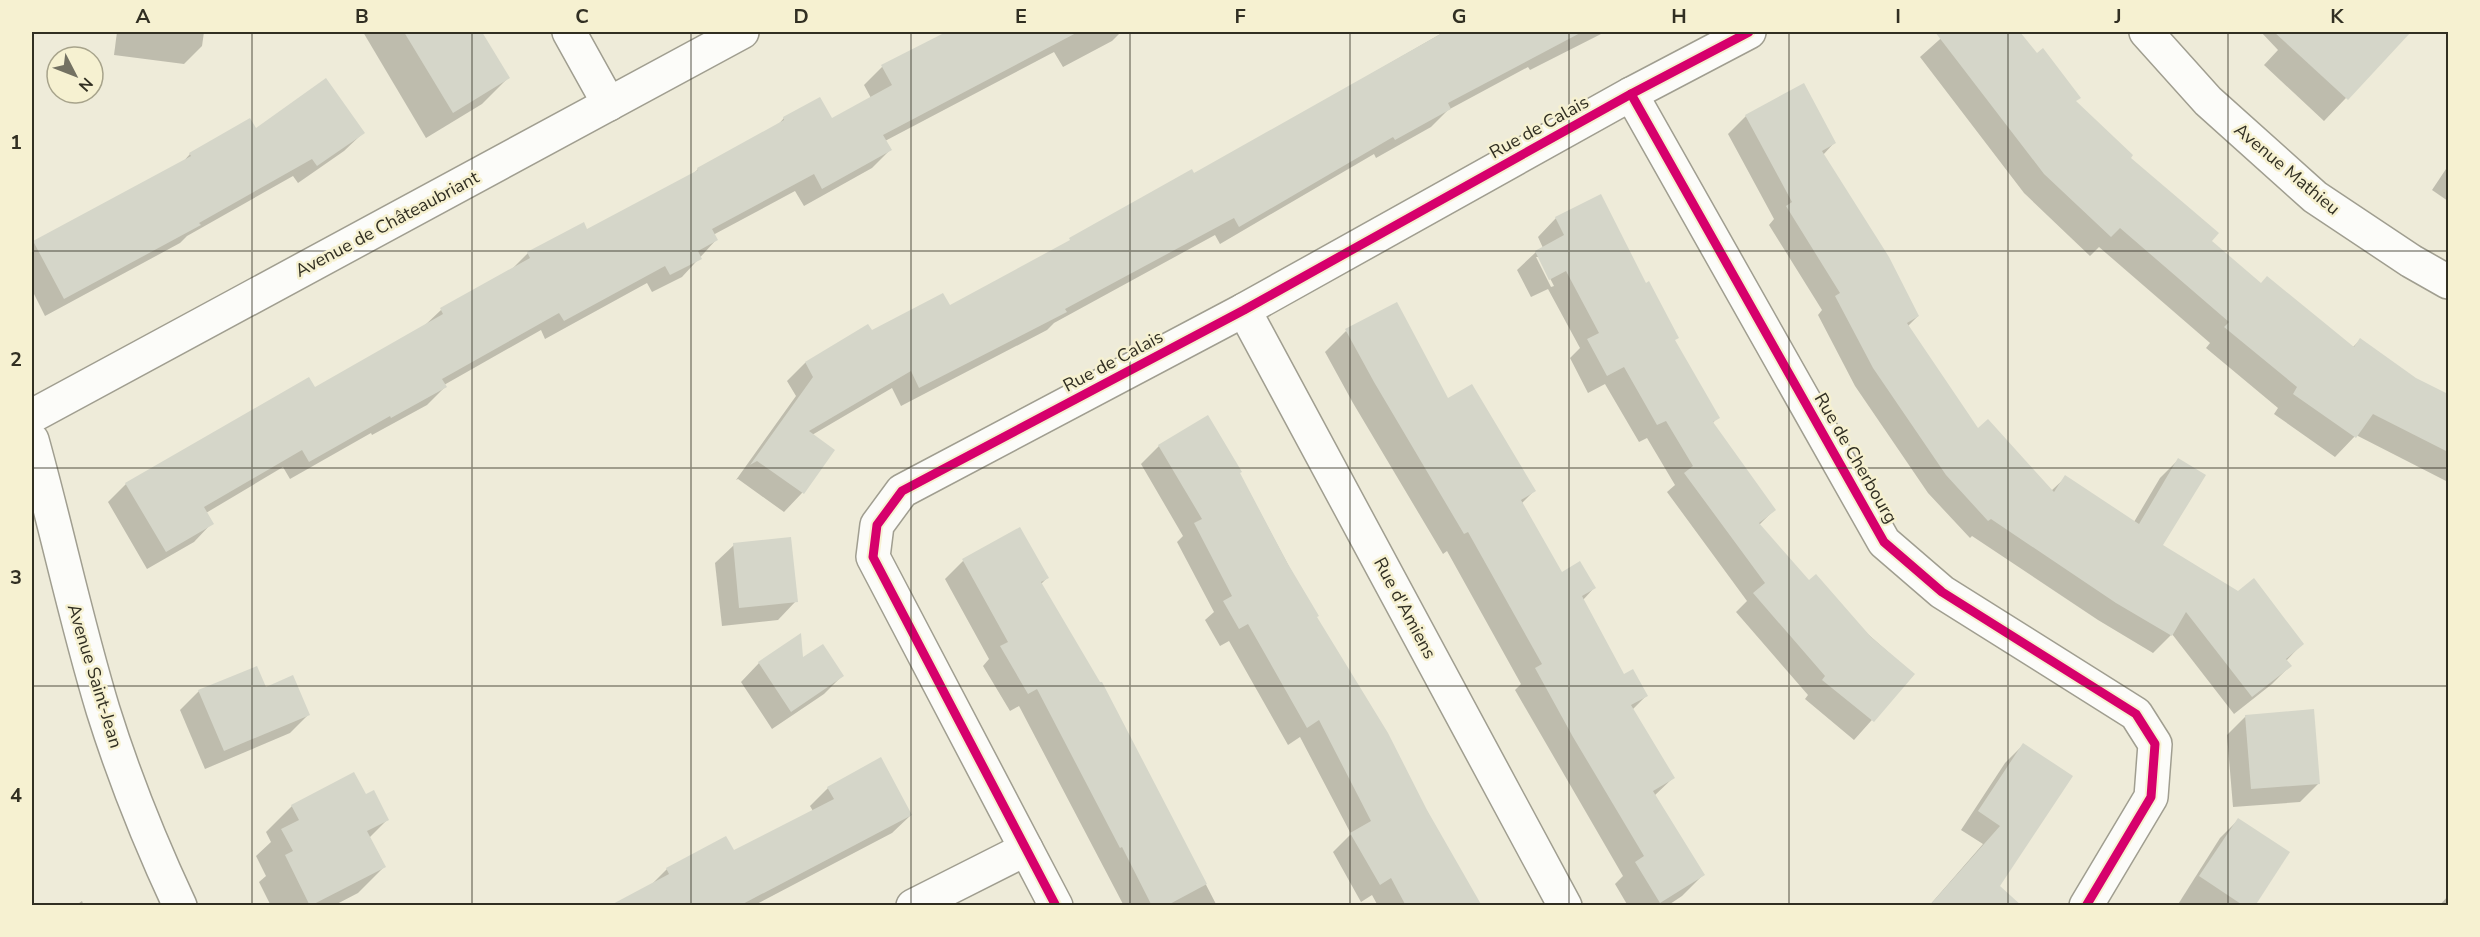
<svg xmlns="http://www.w3.org/2000/svg" width="2480" height="937" font-family="'Nunito Sans',sans-serif">
<rect width="100%" height="100%" fill="#eeebd9"/>
<g fill="#0003" fill-rule="evenodd">
<path d="M 117,32 L 204,32 L 202,46 L 184,64 L 114,55 Z"/>
<path d="M 363,32 L 480,32 L 508,78 L 482,104 L 426,138 Z"/>
<path d="M 949,32 L 1121,32 L 1112,41 L 1063,67 L 1054,52 L 885,141 L 890,150 L 872,168 L 804,206 L 795,191 L 713,235 L 716,240 L 682,277 L 652,292 L 647,283 L 545,339 L 541,330 L 444,385 L 445,387 L 427,405 L 372,435 L 371,433 L 290,479 L 283,467 L 206,513 L 212,523 L 194,542 L 147,569 L 108,502 L 126,484 L 314,390 L 423,327 L 441,310 L 511,270 L 528,253 L 587,231 L 693,174 L 698,169 L 777,126 L 784,118 L 832,120 L 871,98 L 864,85 L 882,67 Z"/>
<path d="M 1444,32 L 1605,32 L 1530,70 L 1528,67 L 1448,110 L 1431,127 L 1376,158 L 1374,154 L 1220,244 L 1215,235 L 1054,323 L 1047,330 L 901,406 L 892,388 L 812,435 L 833,450 L 802,493 L 784,512 L 738,479 L 736,480 L 796,396 L 787,381 L 805,363 L 868,326 L 872,332 L 949,307 L 1260,138 Z"/>
<path d="M 1948,32 L 2019,32 L 2075,102 L 2210,241 L 2260,285 L 2352,348 L 2360,340 L 2415,379 L 2448,396 L 2448,482 L 2356,435 L 2335,457 L 2274,414 L 2278,408 L 2206,348 L 2210,343 L 2099,247 L 2090,256 L 2024,193 L 1920,57 Z"/>
<path d="M 2261,32 L 2404,32 L 2407,34 L 2324,121 L 2264,65 L 2278,50 Z"/>
<path d="M 1746,116 L 1834,143 L 1823,155 L 1918,316 L 1907,327 L 1978,430 L 2051,491 L 2066,477 L 2134,522 L 2160,478 L 2178,460 L 2161,546 L 2302,644 L 2286,661 L 2290,666 L 2272,684 L 2234,714 L 2172,634 L 2153,653 L 2098,620 L 1972,536 L 1970,538 L 1928,493 L 1855,386 L 1818,315 L 1822,310 L 1769,225 L 1774,219 L 1728,134 Z"/>
<path d="M 255,130 L 363,133 L 344,151 L 298,183 L 293,176 L 187,236 L 180,243 L 45,316 L 32,290 L 32,244 L 34,242 L 182,163 L 190,154 Z"/>
<path d="M 2448,166 L 2448,201 L 2432,190 Z"/>
<path d="M 1556,218 L 1674,341 L 1718,417 L 1712,424 L 1774,510 L 1759,525 L 1809,582 L 1913,674 L 1854,740 L 1805,699 L 1808,695 L 1736,612 L 1747,601 L 1667,492 L 1675,485 L 1647,438 L 1639,442 L 1605,384 L 1588,393 L 1570,358 L 1580,348 L 1548,289 L 1531,297 L 1517,270 L 1536,252 L 1543,248 L 1538,237 ZM 1536,257 L 1539,257 L 1554,286 L 1551,287 Z"/>
<path d="M 1346,331 L 1447,401 L 1534,491 L 1522,503 L 1562,574 L 1594,588 L 1583,600 L 1624,676 L 1646,696 L 1632,710 L 1673,778 L 1654,796 L 1703,875 L 1682,896 L 1667,906 L 1628,906 L 1615,884 L 1623,876 L 1515,690 L 1521,684 L 1447,551 L 1443,554 L 1353,403 L 1325,352 Z"/>
<path d="M 1159,446 L 1239,473 L 1316,617 L 1481,906 L 1378,906 L 1372,895 L 1361,902 L 1333,852 L 1351,834 L 1300,737 L 1288,745 L 1229,641 L 1220,646 L 1205,620 L 1214,612 L 1177,542 L 1183,536 L 1141,464 Z"/>
<path d="M 734,545 L 796,601 L 778,620 L 722,626 L 715,563 Z"/>
<path d="M 963,561 L 1047,578 L 1041,584 L 1100,684 L 1102,684 L 1217,906 L 1124,906 L 1019,706 L 1010,711 L 983,666 L 989,659 L 945,579 Z"/>
<path d="M 800,636 L 802,659 L 842,676 L 824,694 L 772,729 L 741,682 L 759,663 Z"/>
<path d="M 265,689 L 308,715 L 290,733 L 205,769 L 180,710 L 199,691 Z"/>
<path d="M 2246,716 L 2319,783 L 2300,802 L 2233,807 L 2227,735 Z"/>
<path d="M 2023,745 L 1993,906 L 1929,906 L 1983,844 L 1961,830 L 2005,763 Z"/>
<path d="M 828,788 L 911,815 L 892,833 L 753,906 L 612,906 L 650,886 L 667,869 L 726,838 L 733,852 L 813,811 L 810,806 Z"/>
<path d="M 365,796 L 387,820 L 369,838 L 384,867 L 358,893 L 333,906 L 271,906 L 259,882 L 266,876 L 256,856 L 271,842 L 266,832 L 292,806 Z"/>
<path d="M 2238,820 L 2253,906 L 2177,906 L 2220,838 Z"/>
<path d="M 2448,896 L 2448,906 L 2439,906 Z"/>
<path d="M 82,901 L 84,906 L 75,906 Z"/>
</g>
<g fill="#d5d6c9">
<path d="M 404,32 L 482,32 L 510,78 L 453,113 Z"/>
<path d="M 946,32 L 1078,32 L 883,135 L 892,150 L 822,189 L 814,174 L 712,229 L 718,240 L 698,251 L 702,259 L 670,275 L 665,266 L 564,321 L 559,313 L 442,379 L 447,387 L 391,418 L 390,416 L 309,462 L 302,450 L 204,507 L 214,524 L 166,552 L 125,483 L 309,377 L 315,387 L 443,314 L 440,308 L 530,258 L 527,252 L 584,222 L 587,229 L 698,170 L 697,168 L 784,120 L 783,117 L 820,97 L 832,118 L 892,85 L 881,65 Z"/>
<path d="M 1444,32 L 1582,32 L 1448,103 L 1451,109 L 1395,140 L 1393,137 L 1239,227 L 1234,218 L 1065,309 L 1067,312 L 919,388 L 911,371 L 809,431 L 835,450 L 804,494 L 757,461 L 750,465 L 813,377 L 805,362 L 868,324 L 872,330 L 943,293 L 950,305 L 1070,240 L 1069,238 L 1192,169 L 1194,173 Z"/>
<path d="M 1935,32 L 2020,32 L 2037,53 L 2043,48 L 2081,98 L 2076,101 L 2133,155 L 2131,158 L 2219,233 L 2212,241 L 2261,283 L 2267,276 L 2354,347 L 2360,338 L 2416,378 L 2448,394 L 2448,452 L 2373,414 L 2356,438 L 2293,394 L 2297,387 L 2224,327 L 2229,322 L 2120,228 L 2111,237 L 2044,174 Z"/>
<path d="M 2274,32 L 2411,32 L 2348,100 Z"/>
<path d="M 326,78 L 365,133 L 317,166 L 312,159 L 199,223 L 201,225 L 64,299 L 33,241 L 191,156 L 189,153 L 250,118 L 256,128 Z"/>
<path d="M 1804,83 L 1836,143 L 1822,151 L 1889,257 L 1919,316 L 1907,323 L 1978,428 L 1988,419 L 2054,492 L 2065,475 L 2139,524 L 2178,458 L 2206,475 L 2163,545 L 2238,591 L 2254,578 L 2304,644 L 2286,659 L 2292,666 L 2252,697 L 2186,612 L 2172,636 L 2116,603 L 1991,519 L 1988,521 L 1946,475 L 1873,368 L 1835,296 L 1840,293 L 1786,206 L 1792,202 L 1745,115 Z"/>
<path d="M 1601,194 L 1646,283 L 1649,281 L 1679,338 L 1675,340 L 1720,418 L 1713,422 L 1776,510 L 1759,523 L 1809,580 L 1816,574 L 1871,637 L 1915,674 L 1874,722 L 1822,680 L 1825,676 L 1753,593 L 1765,583 L 1684,473 L 1693,466 L 1666,421 L 1657,425 L 1624,367 L 1607,376 L 1587,339 L 1599,333 L 1566,271 L 1549,280 L 1535,251 L 1564,235 L 1555,217 Z"/>
<path d="M 1397,302 L 1448,398 L 1472,384 L 1536,491 L 1521,500 L 1562,572 L 1580,561 L 1596,588 L 1582,596 L 1624,674 L 1633,669 L 1648,696 L 1631,705 L 1675,778 L 1653,791 L 1705,875 L 1660,903 L 1635,862 L 1644,856 L 1573,737 L 1535,668 L 1542,664 L 1468,532 L 1464,534 L 1374,382 L 1345,329 Z"/>
<path d="M 1208,415 L 1242,472 L 1240,473 L 1288,564 L 1319,616 L 1317,617 L 1388,733 L 1427,810 L 1482,906 L 1406,906 L 1391,878 L 1380,885 L 1350,833 L 1371,821 L 1319,720 L 1307,728 L 1248,624 L 1239,629 L 1223,601 L 1232,596 L 1194,523 L 1202,519 L 1158,445 Z"/>
<path d="M 1020,527 L 1049,578 L 1041,582 L 1100,682 L 1102,682 L 1207,884 L 1166,906 L 1152,906 L 1122,847 L 1120,848 L 1037,689 L 1028,694 L 1000,646 L 1008,642 L 962,559 Z"/>
<path d="M 791,537 L 798,602 L 739,608 L 733,543 Z"/>
<path d="M 801,633 L 803,657 L 823,644 L 844,676 L 791,712 L 758,662 Z"/>
<path d="M 257,666 L 266,687 L 293,675 L 310,715 L 224,751 L 198,690 Z"/>
<path d="M 2314,709 L 2320,784 L 2251,789 L 2245,715 Z"/>
<path d="M 2023,743 L 2073,776 L 2000,886 L 2022,906 L 1929,906 L 2000,826 L 1978,811 Z"/>
<path d="M 881,757 L 912,815 L 739,906 L 609,906 L 669,874 L 666,868 L 726,836 L 734,850 L 834,799 L 827,787 Z"/>
<path d="M 354,772 L 366,794 L 374,790 L 389,820 L 367,831 L 386,867 L 310,906 L 285,855 L 293,851 L 281,829 L 299,820 L 291,805 Z"/>
<path d="M 2238,818 L 2290,852 L 2255,906 L 2244,906 L 2199,876 Z"/>
</g>
<g fill="none" stroke-linecap="round" stroke-linejoin="round">
<defs>
<g id="street">
<path d="M 569,32 L 609,104"/>
<path d="M 2146,32 L 2208,101 L 2315,197 L 2411,261 L 2448,282"/>
<path d="M 1631,94 L 1884,542 L 1942,592 L 2136,714 L 2155,744 L 2151,797 L 2086,906"/>
<path d="M 1244,310 L 1565,906"/>
<path d="M 32,440 C 57,530 76,621 103,710 C 124,777 150,842 180,906"/>
<path d="M 913,906 L 1026,849"/>
<path d="M 1056,906 L 873,557 L 877,525 L 902,491 L 1244,310 L 1631,94 L 1749,32"/>
</g>
<path id="secondary" d="M 32,416 L 742,32"/>
</defs>
<use href="#street" stroke="#a09e90" stroke-width="36"/>
<use href="#secondary" stroke="#a09e90" stroke-width="36"/>
<use href="#street" stroke="#fcfcf9" stroke-width="33"/>
<use href="#secondary" stroke="#fcfcf9" stroke-width="33"/>
<defs>
<g id="cycleway">
<path d="M 1631,94 L 1884,542 L 1942,592 L 2136,714 L 2155,744 L 2151,797 L 2086,906"/>
<path d="M 1056,906 L 873,557 L 877,525 L 902,491 L 1244,310 L 1631,94 L 1749,32"/>
</g>
</defs>
<use href="#cycleway" stroke="#f6f1d1" stroke-width="13"/>
<use href="#cycleway" stroke="#d6006c" stroke-width="9"/>
</g>
<path fill="none" stroke="#312f22" stroke-width="1.5" stroke-opacity="0.55" d="M 252,32 L 252,906M 472,32 L 472,906M 691,32 L 691,906M 911,32 L 911,906M 1130,32 L 1130,906M 1350,32 L 1350,906M 1569,32 L 1569,906M 1789,32 L 1789,906M 2008,32 L 2008,906M 2228,32 L 2228,906M 32,251 L 2448,251M 32,468 L 2448,468M 32,686 L 2448,686"/>
<g text-anchor="middle" dominant-baseline="central" stroke-width="5" stroke-linejoin="round" paint-order="stroke">
<g font-size="18" fill="#312f22" stroke="#f6f1d1">
<text transform="translate(1539 127) rotate(-29)">Rue de Calais</text>
<text transform="translate(2287 169) rotate(40)">Avenue Mathieu</text>
<text transform="translate(387 224) rotate(-28)">Avenue de Châteaubriant</text>
<text transform="translate(1113 361) rotate(-28)">Rue de Calais</text>
<text transform="translate(1856 458) rotate(60)">Rue de Cherbourg</text>
<text transform="translate(1405 608) rotate(62)">Rue d'Amiens</text>
<text transform="translate(95 676) rotate(73)">Avenue Saint-Jean</text>
</g>
</g>
<rect width="2480" height="937" fill="none" stroke="#f6f1d1" stroke-width="66"/>
<g transform="translate(75 75) rotate(132)"><circle r="28" fill="#f6f1d1" stroke="#a7a38b" stroke-width="1.5"/>
<path d="M0-4.5L10 22L0 15L-10 22Z" fill="#737162"/>
<text y="-9" font-size="16" font-weight="bold" text-anchor="middle" fill="#312f22">N</text>
</g>
<rect x="33" y="33" width="2414" height="871" fill="none" stroke="#312f22" stroke-width="2"/>
<g font-size="20" text-anchor="middle" font-weight="bold" fill="#312f22">
<text x="143" y="23">A</text>
<text x="362" y="23">B</text>
<text x="582" y="23">C</text>
<text x="801" y="23">D</text>
<text x="1021" y="23">E</text>
<text x="1240" y="23">F</text>
<text x="1459" y="23">G</text>
<text x="1679" y="23">H</text>
<text x="1898" y="23">I</text>
<text x="2118" y="23">J</text>
<text x="2337" y="23">K</text>
<text x="16" y="149">1</text>
<text x="16" y="366">2</text>
<text x="16" y="584">3</text>
<text x="16" y="802">4</text>
</g>
</svg>
